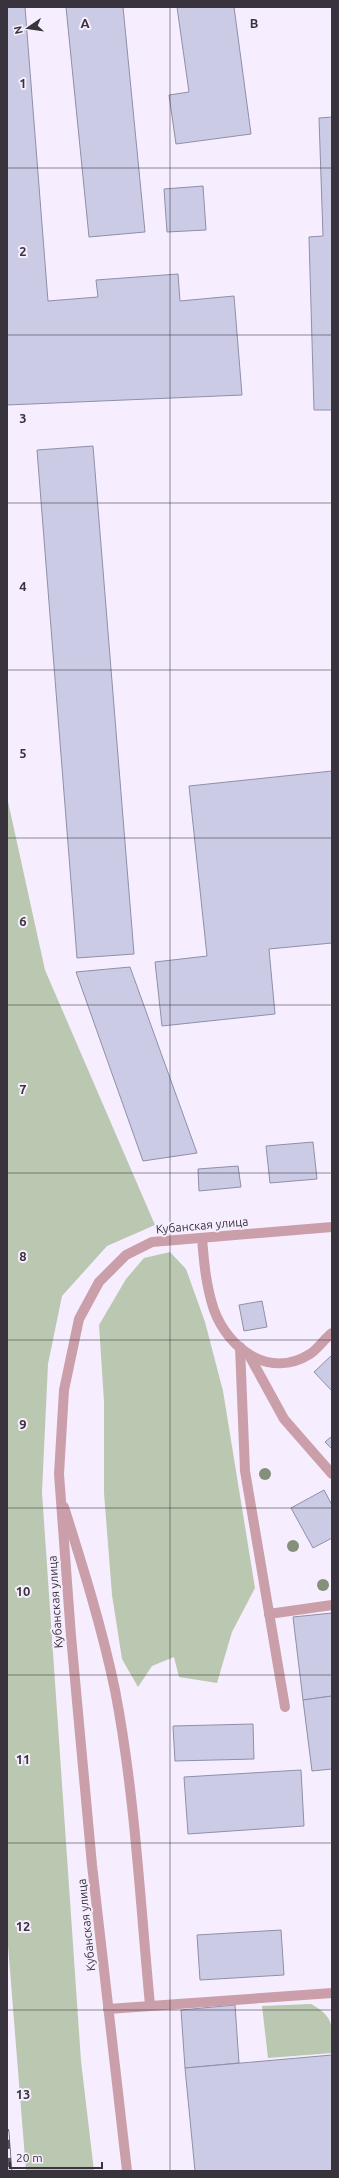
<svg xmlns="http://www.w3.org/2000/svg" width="339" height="2178" font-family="Ubuntu,sans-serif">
<rect width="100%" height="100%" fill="#f6eefe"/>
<g fill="#bac8b1">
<path d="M 7,797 L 45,970 L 155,1225 L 107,1246 L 62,1296 L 48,1364 L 42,1492 L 81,2061 L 94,2171 L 26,2171 L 7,1933 Z"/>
<path d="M 170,1252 L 186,1269 L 205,1322 L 223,1391 L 255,1588 L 232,1632 L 217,1683 L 179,1677 L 174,1657 L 152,1666 L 138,1687 L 122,1659 L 112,1595 L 104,1493 L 104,1402 L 99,1325 L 126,1279 L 144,1258 Z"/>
<path d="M 311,2004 C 336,2018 332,2027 332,2053 L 268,2058 L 262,2006 Z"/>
</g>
<g fill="#cbcbe6" stroke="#8f8fa9">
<path d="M 7,7 L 25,7 L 48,301 L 98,297 L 96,280 L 178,274 L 180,301 L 234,296 L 242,395 L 7,405 Z"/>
<path d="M 66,7 L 123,7 L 145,232 L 89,237 Z"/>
<path d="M 177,7 L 234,7 L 251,134 L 176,144 L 169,95 L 189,92 Z"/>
<path d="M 332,117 L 332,410 L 314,410 L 309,237 L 323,236 L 319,118 Z"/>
<path d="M 203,186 L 206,230 L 167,232 L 164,189 Z"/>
<path d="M 93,446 L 134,954 L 77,958 L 37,450 Z"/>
<path d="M 332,771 L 332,943 L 269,949 L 275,1014 L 162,1026 L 155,962 L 207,956 L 189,786 Z"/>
<path d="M 130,967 L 197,1153 L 143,1161 L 76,972 Z"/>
<path d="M 313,1142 L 317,1179 L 270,1183 L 266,1146 Z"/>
<path d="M 238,1166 L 241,1187 L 199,1191 L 198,1169 Z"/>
<path d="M 262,1301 L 267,1327 L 244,1331 L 239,1305 Z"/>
<path d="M 332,1355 L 332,1391 L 314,1372 Z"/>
<path d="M 332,1436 L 332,1449 L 325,1442 Z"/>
<path d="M 324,1490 L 332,1505 L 332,1538 L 313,1548 L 291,1508 Z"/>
<path d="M 332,1613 L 332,1696 L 303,1700 L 293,1617 Z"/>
<path d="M 332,1696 L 332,1769 L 312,1771 L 303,1700 Z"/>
<path d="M 253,1724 L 254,1759 L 175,1761 L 173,1726 Z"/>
<path d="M 301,1770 L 304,1826 L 188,1834 L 184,1777 Z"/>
<path d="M 281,1930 L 284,1975 L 200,1980 L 197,1935 Z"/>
<path d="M 235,2005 L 239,2063 L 185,2068 L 181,2010 Z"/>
<path d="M 332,2055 L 332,2171 L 195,2171 L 185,2068 Z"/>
</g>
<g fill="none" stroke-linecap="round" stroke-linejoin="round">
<g stroke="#ca9fa9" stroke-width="10">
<path d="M 202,1238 C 204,1263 206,1286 214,1310 C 229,1350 270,1379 310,1354 C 318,1349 324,1339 332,1333"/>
<path d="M 240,1347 L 245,1471 L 285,1707"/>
<path d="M 250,1357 L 284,1419 L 332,1474"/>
<path d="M 64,1507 C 83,1567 102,1628 115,1690 C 135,1794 140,1901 150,2005"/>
<path d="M 269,1614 L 332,1605"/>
<path d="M 108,2009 L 332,1993"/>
</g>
<path stroke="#ca9fa9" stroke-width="10" d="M 127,2171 L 92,1865 L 71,1636 L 59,1474 L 64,1390 L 79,1319 L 99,1282 L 126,1255 L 152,1242 L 332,1227"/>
<defs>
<path id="rail" d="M 7,2131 L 10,2171"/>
</defs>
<use href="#rail" stroke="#5b5560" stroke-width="4.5"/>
<use href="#rail" stroke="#f6eefe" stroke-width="3" stroke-dasharray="9" stroke-linecap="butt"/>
</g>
<g fill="#85907a">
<circle cx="265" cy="1474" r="6"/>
<circle cx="293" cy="1546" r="6"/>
<circle cx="323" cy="1585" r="6"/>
</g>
<path fill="none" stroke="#38333d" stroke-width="1" stroke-opacity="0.55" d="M 170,7 L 170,2171M 7,168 L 332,168M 7,335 L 332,335M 7,503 L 332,503M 7,670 L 332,670M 7,838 L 332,838M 7,1005 L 332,1005M 7,1173 L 332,1173M 7,1340 L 332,1340M 7,1508 L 332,1508M 7,1675 L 332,1675M 7,1843 L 332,1843M 7,2010 L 332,2010"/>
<g text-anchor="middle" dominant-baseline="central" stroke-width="4" stroke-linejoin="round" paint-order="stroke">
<g font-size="12" fill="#38333d" stroke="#f6eefe">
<text transform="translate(202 1225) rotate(-5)">Кубанская улица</text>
<text transform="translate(55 1602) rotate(-94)">Кубанская улица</text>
<text transform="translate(86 1925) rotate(-96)">Кубанская улица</text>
</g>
</g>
<g font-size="13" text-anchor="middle" font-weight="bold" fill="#38333d" stroke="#f6eefe" stroke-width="4" stroke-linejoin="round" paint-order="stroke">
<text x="85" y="28">A</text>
<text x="254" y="28">B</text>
<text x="23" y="88">1</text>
<text x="23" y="256">2</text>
<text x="23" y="423">3</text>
<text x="23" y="591">4</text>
<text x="23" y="758">5</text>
<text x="23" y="926">6</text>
<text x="23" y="1094">7</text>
<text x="23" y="1261">8</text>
<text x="23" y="1429">9</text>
<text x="23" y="1596">10</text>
<text x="23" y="1764">11</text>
<text x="23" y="1931">12</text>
<text x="23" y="2099">13</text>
</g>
<rect width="339" height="2178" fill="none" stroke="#38333d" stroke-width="16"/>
<g transform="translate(28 28) rotate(257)" stroke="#f6eefe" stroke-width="3" paint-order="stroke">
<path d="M0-3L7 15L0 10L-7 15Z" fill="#38333d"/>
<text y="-6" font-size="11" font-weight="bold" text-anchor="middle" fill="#38333d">N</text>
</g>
<path d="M10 2162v6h92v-6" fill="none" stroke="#38333d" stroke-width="2"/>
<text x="16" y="2162" font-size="12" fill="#38333d" stroke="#f6eefe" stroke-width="3" paint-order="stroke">20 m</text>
</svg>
